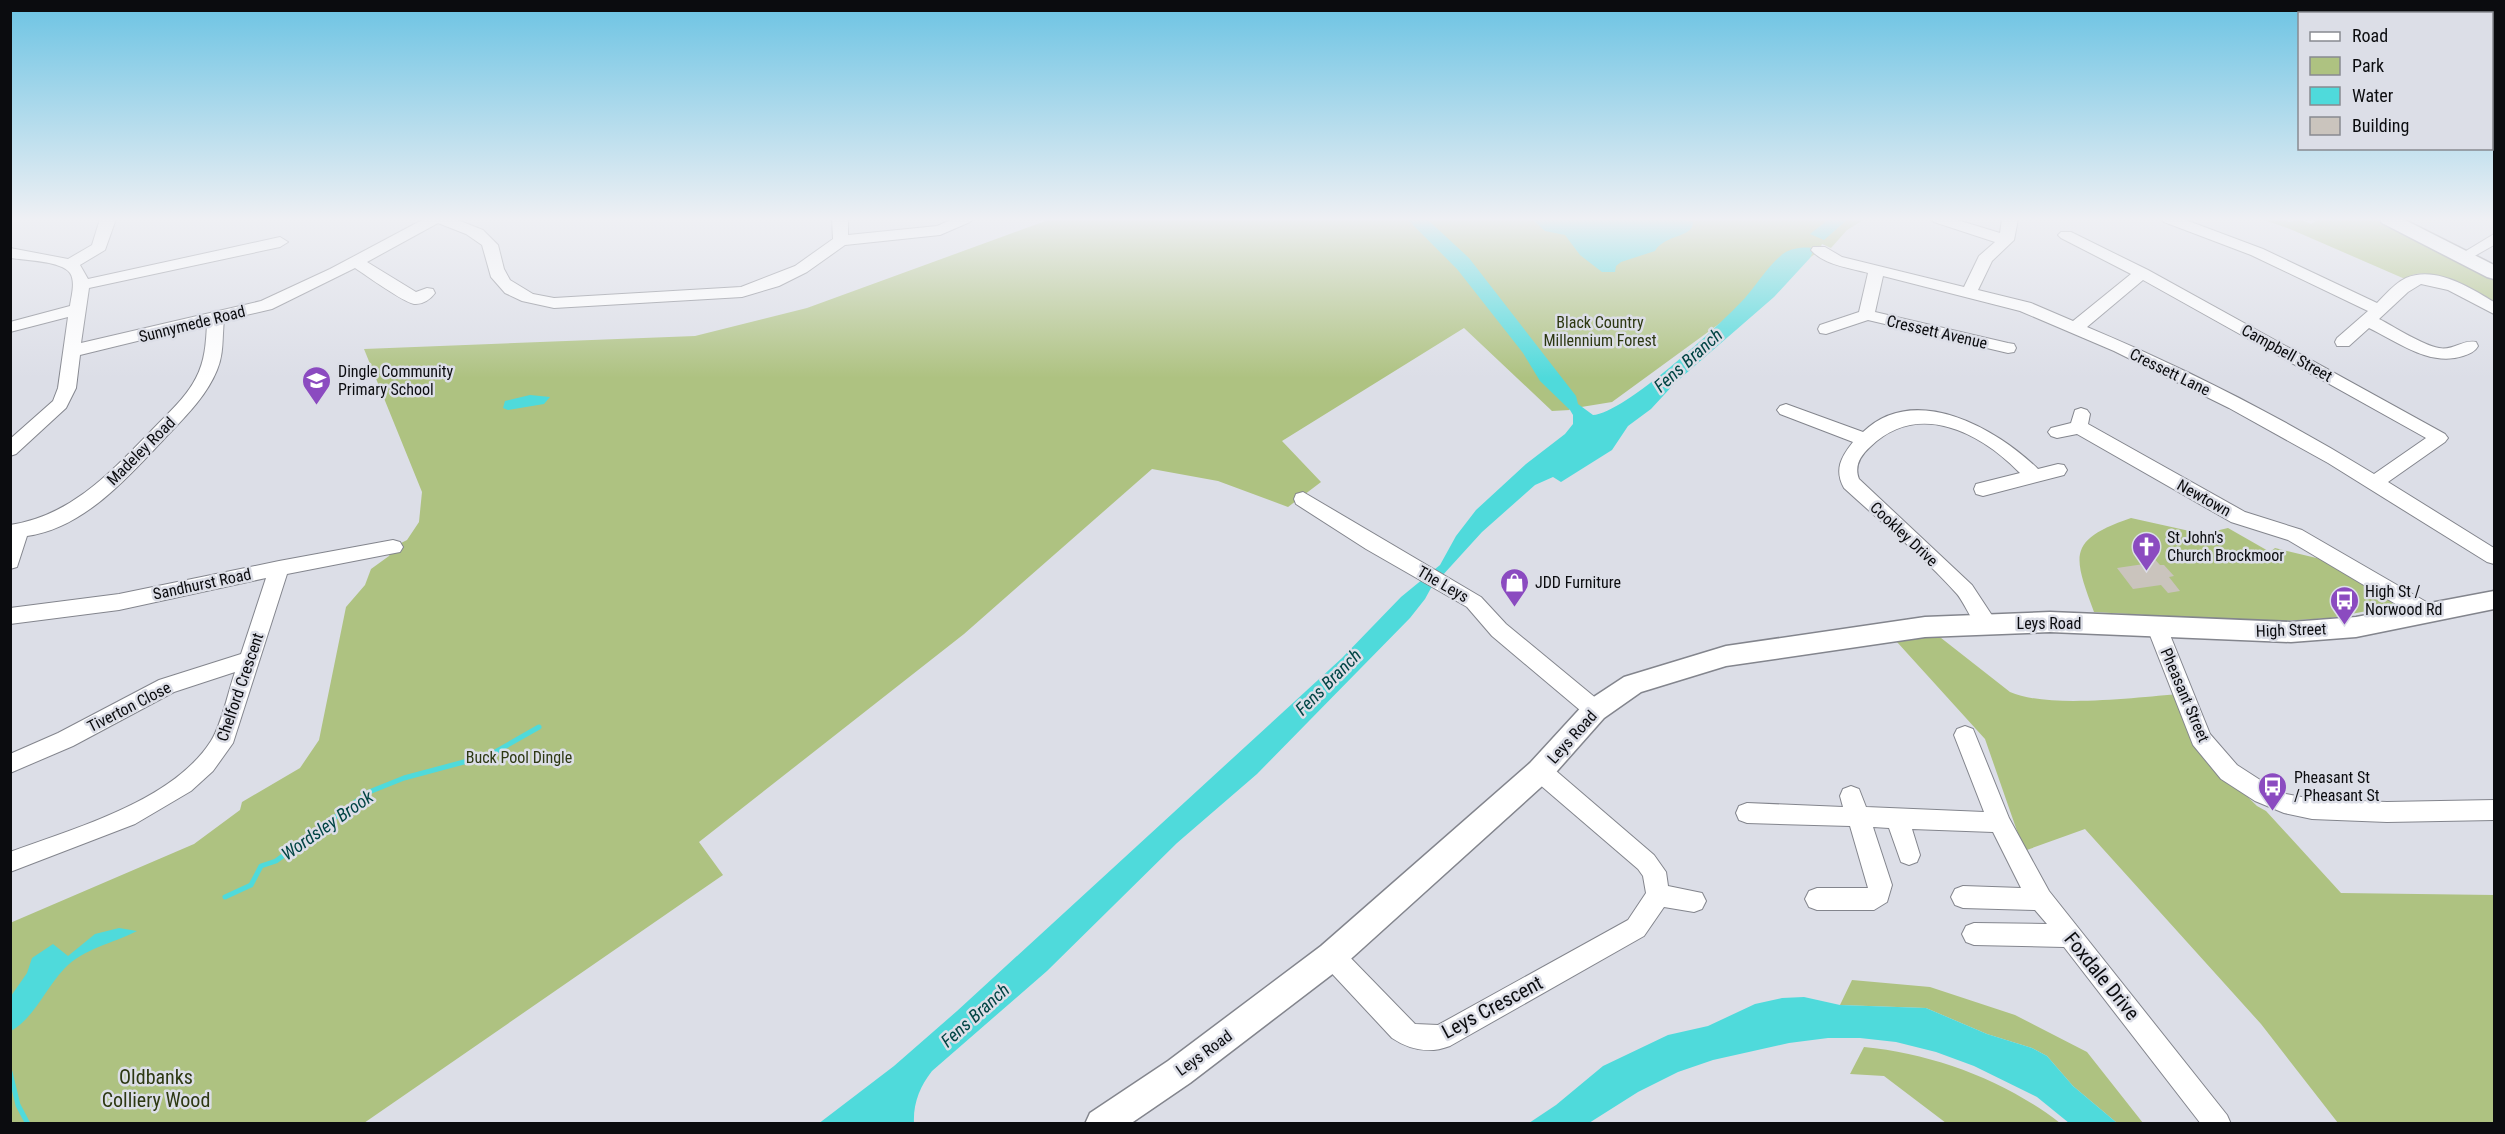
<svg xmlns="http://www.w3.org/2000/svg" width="2505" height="1134" font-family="'Roboto Condensed',sans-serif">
<rect width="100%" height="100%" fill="#dcdee7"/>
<g fill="#aec281">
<path d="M 1051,219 L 1865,219 L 1847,230 L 1831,248 L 1822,244 L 1819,251 L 1612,402 L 1569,409 L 1570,410 L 1552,411 L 1464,328 L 1282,441 L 1321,482 L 1288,507 L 1218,481 L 1152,469 L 964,634 L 699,842 L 723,875 L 364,1123 L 11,1123 L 10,923 L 194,844 L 240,810 L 242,802 L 300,768 L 319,740 L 346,607 L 365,585 L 371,569 L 389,556 L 393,547 L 407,540 L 419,522 L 422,492 L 364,349 L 695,336 L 807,308 Z"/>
<path d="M 2261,219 L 2284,219 L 2289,222 L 2300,219 L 2311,224 L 2319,219 L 2374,219 L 2494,279 L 2494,303 C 2473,292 2427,261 2405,279 L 2290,229 Z"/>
<path d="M 2131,518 L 2203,534 L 2228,528 L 2270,552 L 2275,548 L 2329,561 L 2404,604 L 2330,618 L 2268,622 L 2094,612 C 2073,555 2067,540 2131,518 Z"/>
<path d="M 1936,634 L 2010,692 C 2049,709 2137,697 2181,694 L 2213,763 L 2257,806 L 2266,811 L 2341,893 L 2494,895 L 2494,1123 L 2338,1123 L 2261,1024 L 2085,829 L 2024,851 L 1985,739 L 1897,642 Z"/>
<path d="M 1852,980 L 1930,987 L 2015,1015 L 2087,1052 L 2143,1123 L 2117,1123 L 2073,1086 L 2047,1056 L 2032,1048 L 1987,1034 L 1926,1008 L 1840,1005 Z"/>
<path d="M 1864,1047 C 1934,1054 2004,1080 2060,1123 L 1946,1123 L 1884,1076 L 1850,1074 Z"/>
</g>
<g fill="#4fdadb">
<path d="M 1407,219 L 1427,219 L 1469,258 L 1576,396 L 1578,404 L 1593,415 C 1624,414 1721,324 1745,298 C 1755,287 1775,256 1788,251 C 1795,248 1808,246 1814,249 L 1810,258 L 1774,297 L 1675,383 L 1651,409 L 1628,426 L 1612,450 L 1561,482 L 1553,477 L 1535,485 L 1482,532 L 1431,588 L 1425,599 L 1410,618 L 1257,774 L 1177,843 L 1047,971 L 932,1071 C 920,1086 913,1104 914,1123 L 818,1124 L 894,1066 L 957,1011 L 1342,658 L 1401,597 L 1440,565 L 1456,536 L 1476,510 L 1526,464 L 1565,434 L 1573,424 L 1573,415 L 1570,410 L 1540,381 L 1523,353 L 1457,269 Z"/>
<path d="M 1532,219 L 1682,219 L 1693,222 C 1693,238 1665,234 1655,251 L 1621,262 L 1616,266 L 1615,272 L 1602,272 L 1580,255 L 1565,235 L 1545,231 Z"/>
<path d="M 1829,219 L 1848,219 L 1824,240 L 1810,234 Z"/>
<path d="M 530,395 L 550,397 L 544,404 L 508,410 L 503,408 L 505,401 Z"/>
<path d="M 119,928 L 137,931 C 112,944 84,948 64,969 C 45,989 35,1017 11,1031 L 11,996 L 27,973 L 32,958 L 53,944 L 68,956 L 95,934 Z"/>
<path d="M 1804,997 L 1840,1005 L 1926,1008 L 1987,1034 L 2032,1048 L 2047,1056 L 2073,1086 L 2117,1123 L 2069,1123 L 2037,1097 L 1974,1066 L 1936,1052 L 1896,1042 L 1860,1038 L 1828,1038 L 1789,1043 L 1713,1060 L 1678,1072 L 1638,1092 L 1589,1123 L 1529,1123 L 1556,1105 L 1603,1066 L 1668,1035 L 1708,1026 L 1755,1004 L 1782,998 Z"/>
</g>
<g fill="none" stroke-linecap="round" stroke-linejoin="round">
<g stroke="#4fdadb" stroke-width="5">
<path d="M 225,897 L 251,885 L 261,866 L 276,861 L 369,792 L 404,778 L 490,755 L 539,727"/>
<path d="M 10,1072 L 18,1105 L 28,1124"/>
</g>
</g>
<path fill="#cac4bd" d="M 2150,554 L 2160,565 L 2164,565 L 2174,576 L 2169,577 L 2180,591 L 2168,593 L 2161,585 L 2133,589 L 2117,568 L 2144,564 L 2137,555 Z"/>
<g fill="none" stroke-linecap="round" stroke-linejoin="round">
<defs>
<g id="minor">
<path d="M 100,219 L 116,219 L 105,250 L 80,265 L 88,279 L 280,237 L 288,242 L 280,247 L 89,288 L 81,343 L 261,301 L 330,269 L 424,219 L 455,219 L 483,230 L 498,245 L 504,269 L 510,280 L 533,294 L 554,298 L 741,287 L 795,266 L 833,239 L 832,219 L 848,219 L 848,235 L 937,226 L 953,219 L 973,219 L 970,222 L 940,235 L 845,245 L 807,272 L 779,286 L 742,297 L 554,308 L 522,301 L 505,293 L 491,277 L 482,245 L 466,234 L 438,223 L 367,262 L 416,292 L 427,288 L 433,289 L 435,293 C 431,299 422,305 414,304 C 403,302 367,276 355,268 L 272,309 L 224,320 C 222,337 224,354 217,370 C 206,397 184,418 164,439 C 127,478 84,528 27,536 L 17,567 L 10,569 L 10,525 C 71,516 111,472 152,430 C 167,414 186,398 196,378 C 205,361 206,343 207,324 L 80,355 L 76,388 L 66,408 L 16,454 L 10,456 L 10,439 L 53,401 L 58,388 L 68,317 L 10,332 L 10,322 L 70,306 C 71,297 76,282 70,273 C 62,261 24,260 10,258 L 10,248 L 68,259 L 92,245 Z"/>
<path d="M 1931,219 L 1954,219 L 2000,233 L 2002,219 L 2018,219 L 2014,240 L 1992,261 L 1978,290 L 2031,303 L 2073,321 L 2131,274 L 2061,238 L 2058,235 L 2061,232 L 2071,232 L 2148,270 L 2445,434 L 2448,438 L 2445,442 L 2388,482 L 2494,548 L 2494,564 L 2487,562 L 2328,463 L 2229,408 L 2114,351 L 2020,311 L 1883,276 L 1875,312 L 2008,343 L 2014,344 L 2016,348 L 2014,352 L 2008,353 L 1868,320 L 1826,334 L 1820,333 L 1818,329 L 1820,325 L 1859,312 L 1868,273 C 1850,268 1824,265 1811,250 L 1813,247 L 1825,247 L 1842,257 L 1964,287 L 1979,256 L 1995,242 L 1934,222 ZM 2143,280 L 2426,438 L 2374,474 C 2283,418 2185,368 2087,327 Z"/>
<path d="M 2161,219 L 2183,219 L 2263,249 L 2377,303 C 2386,294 2395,283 2406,278 C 2435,265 2471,288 2494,302 L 2494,314 L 2448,290 L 2421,284 L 2408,292 L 2379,319 C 2395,327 2422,345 2439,348 C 2453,351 2463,339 2476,342 L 2478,346 C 2475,352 2469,354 2463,356 C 2430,367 2398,342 2369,328 L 2349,346 L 2337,346 L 2335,342 L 2337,338 L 2368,311 L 2251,255 L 2164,222 Z"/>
<path d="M 2494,234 L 2494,245 L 2464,262 L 2456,257 Z"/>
<path d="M 1786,404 L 1863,432 C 1915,382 1996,428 2038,469 L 2058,464 L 2064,465 L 2067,470 L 2064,475 L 1983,496 L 1976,494 L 1974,489 L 1976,484 L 2020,473 C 1980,432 1918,400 1870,447 C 1860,456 1854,466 1859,479 L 1972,585 L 1997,623 L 1994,629 C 1974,635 1968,607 1957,594 C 1923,556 1882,523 1844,488 C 1834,470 1841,457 1853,442 L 1780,414 L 1777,410 L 1780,406 Z"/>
<path d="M 2081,408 L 2087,410 L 2090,414 L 2088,424 L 2245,512 L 2302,530 L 2435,607 L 2438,613 L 2435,619 L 2428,621 L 2421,619 L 2288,540 L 2231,522 L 2077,434 L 2057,438 L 2051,436 L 2048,432 L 2051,428 L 2071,423 L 2075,410 Z"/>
<path d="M 1303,492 L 1481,597 L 1506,624 L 1603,704 L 1606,710 L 1603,716 L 1595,719 L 1587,716 L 1492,636 L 1467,607 L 1366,549 L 1296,504 L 1294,499 L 1296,494 Z"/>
<path d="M 393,540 L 400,542 L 403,547 L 400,552 L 287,574 L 233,743 L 213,771 L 191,791 L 135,824 L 10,872 L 10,852 C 75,828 173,801 211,741 C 222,724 228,692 235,672 L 174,692 L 73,746 L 10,773 L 10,754 L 58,733 L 159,680 L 241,654 L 266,578 L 119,610 L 10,624 L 10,608 L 119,594 L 279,561 Z"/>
<path d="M 2156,617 L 2163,619 L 2166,625 L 2210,734 L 2237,765 L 2271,787 L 2286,794 L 2312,799 L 2387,802 L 2494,800 L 2494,820 L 2387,822 L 2312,819 L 2284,813 L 2255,801 L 2221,779 L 2193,745 L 2146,625 L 2149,619 Z"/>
<path d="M 1965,726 L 1973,729 L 2009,818 L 2049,891 L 2227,1115 L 2231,1124 L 2201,1124 L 2064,947 L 1974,945 L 1966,942 L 1962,934 L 1966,926 L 1974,923 L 2047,924 L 2035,910 L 1963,908 L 1955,905 L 1951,897 L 1955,889 L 1963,886 L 2021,888 L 1993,832 L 1912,829 L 1920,855 L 1917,862 L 1909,865 L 1901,862 L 1889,828 L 1873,827 L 1892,885 L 1887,902 L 1874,910 L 1817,910 L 1809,907 L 1805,899 L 1809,891 L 1817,888 L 1868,888 L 1850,826 L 1747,823 L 1739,820 L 1736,813 L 1739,806 L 1747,803 L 1843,807 L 1840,796 L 1843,789 L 1851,786 L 1859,789 L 1866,807 L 1984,812 L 1954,735 L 1957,729 Z"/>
<path d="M 1540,762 L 1548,764 L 1654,855 L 1666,872 L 1668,886 L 1702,893 L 1706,901 L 1702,909 L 1694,912 L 1664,907 L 1644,936 L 1450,1046 C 1429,1054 1410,1050 1392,1038 L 1323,964 L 1320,956 L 1323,948 L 1332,945 L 1341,948 L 1415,1024 L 1438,1025 L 1628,920 L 1646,893 L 1643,876 L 1638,869 L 1532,778 L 1529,771 L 1532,764 Z"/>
</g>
<g id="major">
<path d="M 2380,219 L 2403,219 L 2494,265 L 2494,279 L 2487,277 L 2382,223 Z"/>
<path d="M 2494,591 L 2494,609 L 2356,637 L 2291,642 L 2050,632 L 1925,637 L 1726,666 L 1641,692 L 1604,718 L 1550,779 L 1343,966 L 1190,1083 L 1130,1124 L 1085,1124 L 1090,1113 L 1168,1061 L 1321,946 L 1530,763 L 1586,702 L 1624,677 L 1726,646 L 1925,617 L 2050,612 L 2291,622 L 2356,617 Z"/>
</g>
</defs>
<use href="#minor" stroke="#83858d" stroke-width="2"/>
<use href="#major" stroke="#83858d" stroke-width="3"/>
<use href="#minor" fill="#fff" fill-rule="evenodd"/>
<use href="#major" fill="#fff" fill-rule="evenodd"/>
</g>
<linearGradient id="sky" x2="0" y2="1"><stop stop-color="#6bc3e3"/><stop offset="0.58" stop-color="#eff0f4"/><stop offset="1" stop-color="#eff0f4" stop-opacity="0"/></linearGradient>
<rect width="2505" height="378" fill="url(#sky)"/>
<defs>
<symbol id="school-pin" viewBox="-11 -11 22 30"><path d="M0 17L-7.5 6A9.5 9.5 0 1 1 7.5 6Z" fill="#8b4bc0" stroke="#dcdee7"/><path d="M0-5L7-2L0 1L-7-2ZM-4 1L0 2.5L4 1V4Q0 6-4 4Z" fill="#fff"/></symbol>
<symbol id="church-pin" viewBox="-11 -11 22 30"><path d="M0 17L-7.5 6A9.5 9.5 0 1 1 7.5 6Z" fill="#8b4bc0" stroke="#dcdee7"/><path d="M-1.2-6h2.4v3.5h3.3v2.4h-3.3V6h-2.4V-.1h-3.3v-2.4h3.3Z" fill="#fff"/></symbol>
<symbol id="shop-pin" viewBox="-11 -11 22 30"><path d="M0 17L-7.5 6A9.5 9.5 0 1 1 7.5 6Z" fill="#8b4bc0" stroke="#dcdee7"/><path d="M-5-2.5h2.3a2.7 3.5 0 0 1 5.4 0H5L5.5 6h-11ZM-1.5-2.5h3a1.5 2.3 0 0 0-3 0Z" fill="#fff"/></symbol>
<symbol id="bus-pin" viewBox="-11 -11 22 30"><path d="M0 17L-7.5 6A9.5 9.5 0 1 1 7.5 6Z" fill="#8b4bc0" stroke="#dcdee7"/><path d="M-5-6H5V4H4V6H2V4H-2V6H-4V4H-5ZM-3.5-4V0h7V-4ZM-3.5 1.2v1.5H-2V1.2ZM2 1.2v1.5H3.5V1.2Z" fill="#fff"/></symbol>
</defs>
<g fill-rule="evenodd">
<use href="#school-pin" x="300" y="364" width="33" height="45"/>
<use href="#church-pin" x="2130" y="530" width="33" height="45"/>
<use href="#shop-pin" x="1498" y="566" width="33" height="45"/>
<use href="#bus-pin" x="2328" y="584" width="33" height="45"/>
<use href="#bus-pin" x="2256" y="770" width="33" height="45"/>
</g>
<g text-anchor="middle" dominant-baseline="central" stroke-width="5" stroke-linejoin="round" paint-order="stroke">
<g font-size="16" fill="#2d3812" stroke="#dcdee7">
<text x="1600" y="322">Black Country<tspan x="1600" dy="18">Millennium Forest</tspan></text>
<text x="519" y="757">Buck Pool Dingle</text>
</g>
<g font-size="16" fill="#0b0c0f" stroke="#dcdee7">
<text transform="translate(192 324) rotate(-14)">Sunnymede Road</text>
<text transform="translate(1937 332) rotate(13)">Cressett Avenue</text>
<text transform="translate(2287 353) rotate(29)">Campbell Street</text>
<text transform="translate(2170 372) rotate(26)">Cressett Lane</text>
<text transform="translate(141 451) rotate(-45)">Madeley Road</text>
<text transform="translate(2204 498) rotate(29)">Newtown</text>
<text transform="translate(1904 534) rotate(43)">Cookley Drive</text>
<text transform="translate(202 584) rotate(-12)">Sandhurst Road</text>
<text transform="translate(1443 584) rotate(30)">The Leys</text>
<text x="2049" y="623">Leys Road</text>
<text transform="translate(2291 630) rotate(-2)">High Street</text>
<text transform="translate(240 687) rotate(-71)">Chelford Crescent</text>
<text transform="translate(2185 695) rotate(67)">Pheasant Street</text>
<text transform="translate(129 707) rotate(-27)">Tiverton Close</text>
<text transform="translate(1572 737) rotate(-48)">Leys Road</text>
<text transform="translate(1204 1053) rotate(-36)">Leys Road</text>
</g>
<g font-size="16" fill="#0b0c0f" stroke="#dcdee7" text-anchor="start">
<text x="338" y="371">Dingle Community<tspan x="338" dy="18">Primary School</tspan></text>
<text x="2167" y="537">St John's<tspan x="2167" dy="18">Church Brockmoor</tspan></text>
<text x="1535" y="582">JDD Furniture</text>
<text x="2365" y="591">High St /<tspan x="2365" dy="18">Norwood Rd</tspan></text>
<text x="2294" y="777">Pheasant St<tspan x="2294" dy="18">/ Pheasant St</tspan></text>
</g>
<g font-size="18" font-style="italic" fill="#014444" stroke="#dcdee7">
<text transform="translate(1688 360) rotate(-42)">Fens Branch</text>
<text transform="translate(1328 682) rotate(-45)">Fens Branch</text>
<text transform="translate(327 825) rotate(-35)">Wordsley Brook</text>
<text transform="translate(975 1015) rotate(-42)">Fens Branch</text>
</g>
<g font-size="20" fill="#0b0c0f" stroke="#dcdee7">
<text transform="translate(2102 976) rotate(51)">Foxdale Drive</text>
<text transform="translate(1492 1007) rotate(-28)">Leys Crescent</text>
</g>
<g font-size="20" fill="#2d3812" stroke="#dcdee7">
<text x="156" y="1077">Oldbanks<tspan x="156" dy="23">Colliery Wood</tspan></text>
</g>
</g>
<rect width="2505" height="1134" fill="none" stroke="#0b0c0f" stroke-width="24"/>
<rect x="2298" y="12" width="195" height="138" fill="#dcdee7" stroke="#888a91" stroke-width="1.5"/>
<rect x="2310" y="32" width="30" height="9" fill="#ffffff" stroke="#888a91" stroke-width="1.5"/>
<text x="2352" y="42" font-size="18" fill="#0b0c0f">Road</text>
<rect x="2310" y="57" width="30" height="18" fill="#aec281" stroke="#888a91" stroke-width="1.5"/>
<text x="2352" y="72" font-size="18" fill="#0b0c0f">Park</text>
<rect x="2310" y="87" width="30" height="18" fill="#4fdadb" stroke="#888a91" stroke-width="1.5"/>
<text x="2352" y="102" font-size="18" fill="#0b0c0f">Water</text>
<rect x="2310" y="117" width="30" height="18" fill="#cac4bd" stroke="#888a91" stroke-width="1.5"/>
<text x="2352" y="132" font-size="18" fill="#0b0c0f">Building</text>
</svg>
